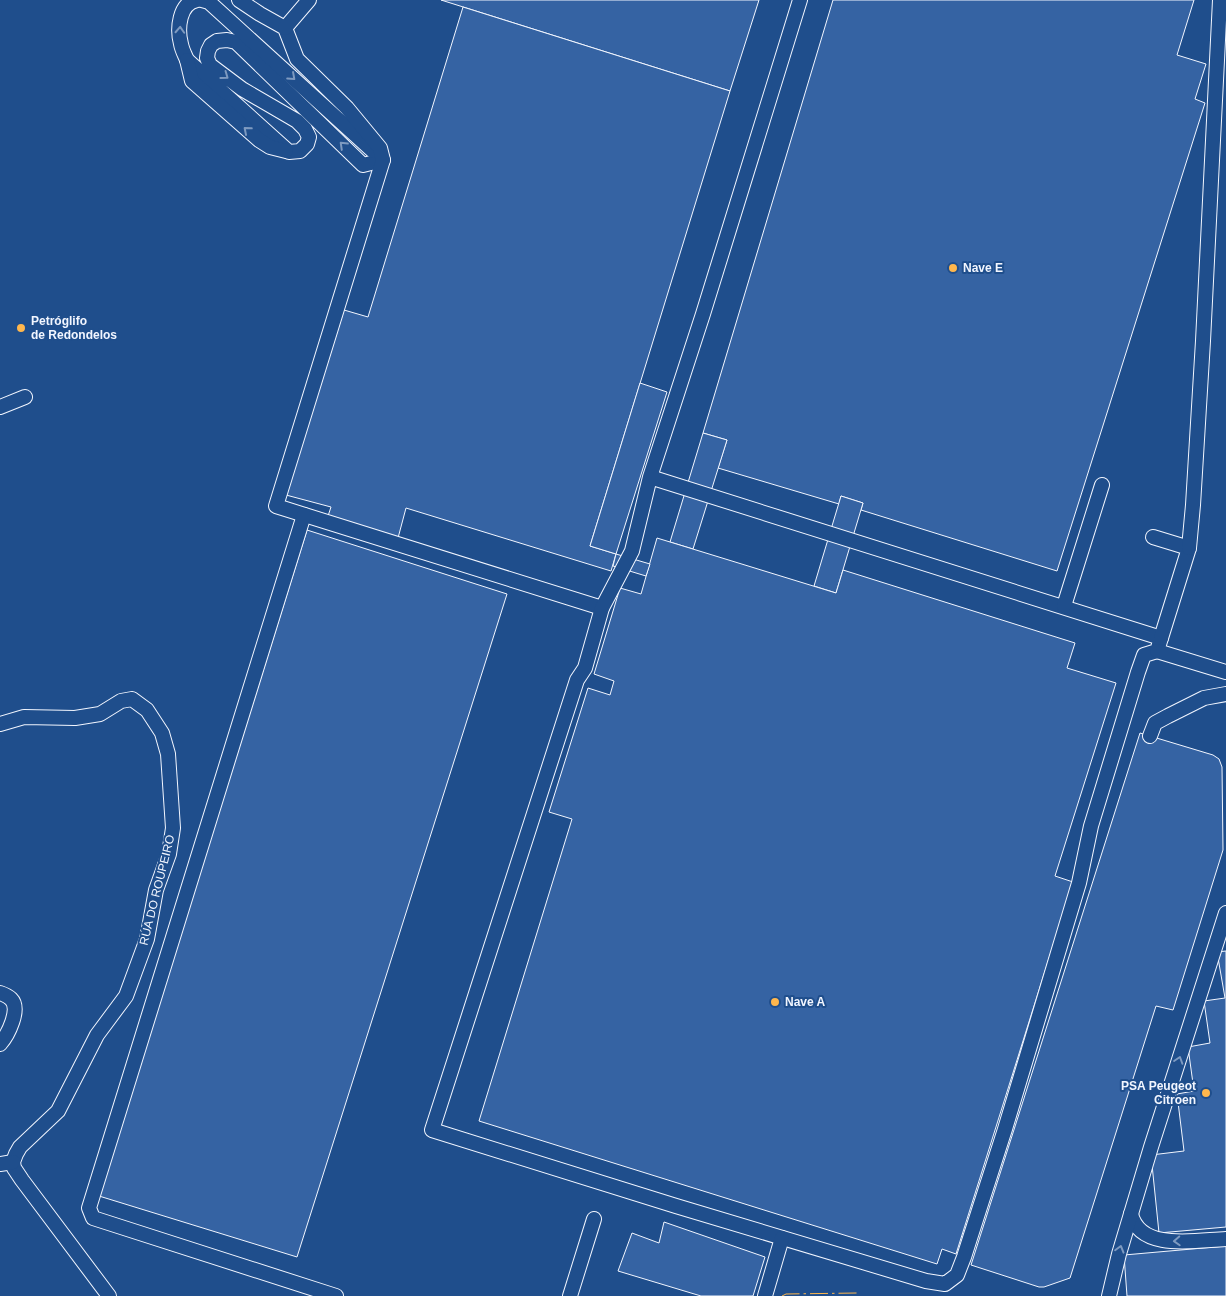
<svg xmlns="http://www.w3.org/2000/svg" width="1226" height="1296" font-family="Arial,sans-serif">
<rect width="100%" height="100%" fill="#1f4e8c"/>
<g fill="#3563a3" stroke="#f2f6ff">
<path d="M 441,0 L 759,0 L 730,91 Z"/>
<path d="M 833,0 L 1194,0 L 1177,55 L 1206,64 L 1195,99 L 1205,103 L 1057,571 L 861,510 L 863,503 L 841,496 L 839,504 L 718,468 L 727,440 L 703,433 Z"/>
<path d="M 463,7 L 730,91 L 590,546 L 616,554 L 611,571 L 406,508 L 398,538 L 328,516 L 331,507 L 286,495 L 344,310 L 368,317 Z"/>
<path d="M 640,383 L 667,392 L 616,554 L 590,546 Z"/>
<path d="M 703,433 L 727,440 L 693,549 L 670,542 Z"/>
<path d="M 841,496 L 863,503 L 836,593 L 814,586 Z"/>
<path d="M 307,530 L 507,594 L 297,1257 L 99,1196 Z"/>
<path d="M 657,538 L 836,593 L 843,570 L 1075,643 L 1067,668 L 1116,683 L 1055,876 L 1073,882 L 956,1254 L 942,1249 L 937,1264 L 479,1121 L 572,819 L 549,812 L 588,688 L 610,695 L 614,681 L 594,674 L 620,588 L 641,594 Z"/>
<path d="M 616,554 L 650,564 L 646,576 L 613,566 Z"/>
<path d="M 1140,733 L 1213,755 L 1219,759 L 1222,767 L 1223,850 L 1173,1010 L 1156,1006 L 1070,1278 L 1044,1287 L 1039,1287 L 971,1265 Z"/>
<path d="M 1226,951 L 1226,1227 L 1159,1233 L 1151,1155 L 1184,1151 L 1177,1094 L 1194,1091 L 1188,1047 L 1210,1043 L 1204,1001 L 1225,998 L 1217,952 Z"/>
<path d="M 664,1222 L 765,1257 L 753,1296 L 701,1296 L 618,1271 L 632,1233 L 659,1243 Z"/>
<path d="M 1226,1246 L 1226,1296 L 1127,1296 L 1124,1255 Z"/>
</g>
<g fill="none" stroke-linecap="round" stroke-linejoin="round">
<defs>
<g id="minor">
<path d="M 197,0 C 179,3 177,29 181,44 C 182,50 185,55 187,60 L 289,152 L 300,151 L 307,144 L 309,137 L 305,129 L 297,121 L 242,89 L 210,65 L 207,58 L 208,51 L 211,45 L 217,41 L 227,40 L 236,42 L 363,165 L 383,160"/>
<path d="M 202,0 L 209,2 L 373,151"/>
<path d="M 239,0 L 260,14 L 285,28 L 297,59 L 347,108 L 380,148 L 383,160 L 276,506 L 602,608"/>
<path d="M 285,28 L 309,0"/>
<path d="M 187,60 L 192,81 L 259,140 L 270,147 L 286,151"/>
<path d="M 0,407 L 25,397"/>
<path d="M 650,477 L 1161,638 L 1157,651 L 1144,655 L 1138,672 L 1091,826 L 1079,883 L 1005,1129 L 964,1257 L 957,1275 L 945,1284 L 926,1281 L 676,1206 L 432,1130 L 577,680 L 585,668 L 602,608 L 632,551 L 650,477 L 703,314 L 800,0"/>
<path d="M 304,515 L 89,1208 L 93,1218 L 336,1296"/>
<path d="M 1153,537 L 1189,548 L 1161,638"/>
<path d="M 1189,548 L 1193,505 L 1203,341 L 1220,0"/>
<path d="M 1064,606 L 1102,485"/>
<path d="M 1157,651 L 1226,672"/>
<path d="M 0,724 L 24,717 L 75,718 L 100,714 L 121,701 L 132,699 L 147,710 L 162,733 L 168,754 L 173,828 L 169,854 L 156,890 L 147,939 L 126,996 L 97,1035 L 58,1111 L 20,1147 L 16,1154 L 13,1162 L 14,1168 L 22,1180 L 109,1296"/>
<path d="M 1150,736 L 1155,723 L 1168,716 L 1204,698 L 1226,694"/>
<path d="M 0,993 C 3,994 8,996 11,999 C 21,1009 8,1035 0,1044"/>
<path d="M 0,1164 L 13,1162"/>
<path d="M 1131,1214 C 1140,1252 1197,1240 1226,1239"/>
<path d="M 570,1296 L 594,1219"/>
<path d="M 765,1296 L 782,1238"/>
<path d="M 1109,1296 L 1119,1254 L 1151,1147 L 1226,913"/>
</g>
</defs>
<use href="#minor" stroke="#f2f6ff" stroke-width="16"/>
<use href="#minor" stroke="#1f4e8c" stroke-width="14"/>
<path stroke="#ffb74d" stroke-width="1" stroke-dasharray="18 4 2.5 4" stroke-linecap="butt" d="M 782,1296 L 786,1294 L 857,1293"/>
</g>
<defs><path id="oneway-chevron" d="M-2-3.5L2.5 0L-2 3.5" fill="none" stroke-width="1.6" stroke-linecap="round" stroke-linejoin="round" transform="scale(1.25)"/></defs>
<g stroke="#7e9ac0">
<use href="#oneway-chevron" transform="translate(180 30) rotate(-87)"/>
<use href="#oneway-chevron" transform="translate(225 76) rotate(36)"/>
<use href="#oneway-chevron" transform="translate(292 77) rotate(42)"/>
<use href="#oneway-chevron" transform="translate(247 130) rotate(-139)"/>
<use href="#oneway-chevron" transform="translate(343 145) rotate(-136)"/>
<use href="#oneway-chevron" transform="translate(1179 1060) rotate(-72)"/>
<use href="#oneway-chevron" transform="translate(1177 1241) rotate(177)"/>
<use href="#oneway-chevron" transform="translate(1120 1249) rotate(-74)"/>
</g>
<g fill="#ffb74d" stroke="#1f4e8c" stroke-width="2">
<circle cx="953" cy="268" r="5"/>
<circle cx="21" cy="328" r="5"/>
<circle cx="775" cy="1002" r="5"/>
<circle cx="1206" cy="1093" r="5"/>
</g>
<g text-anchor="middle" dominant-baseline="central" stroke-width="4" stroke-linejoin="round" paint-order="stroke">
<g font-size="12" font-weight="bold" fill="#f2f6ff" stroke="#1f4e8c" text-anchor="start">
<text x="963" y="268">Nave E</text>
<text x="31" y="321">Petróglifo<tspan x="31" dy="14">de Redondelos</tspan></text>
<text x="785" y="1002">Nave A</text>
<text x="1196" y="1086" text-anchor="end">PSA Peugeot<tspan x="1196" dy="14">Citroen</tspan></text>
</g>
<g font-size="12" fill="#f2f6ff" stroke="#1f4e8c">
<text transform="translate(157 890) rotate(-76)">RÚA DO ROUPEIRO</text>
</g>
</g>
</svg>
